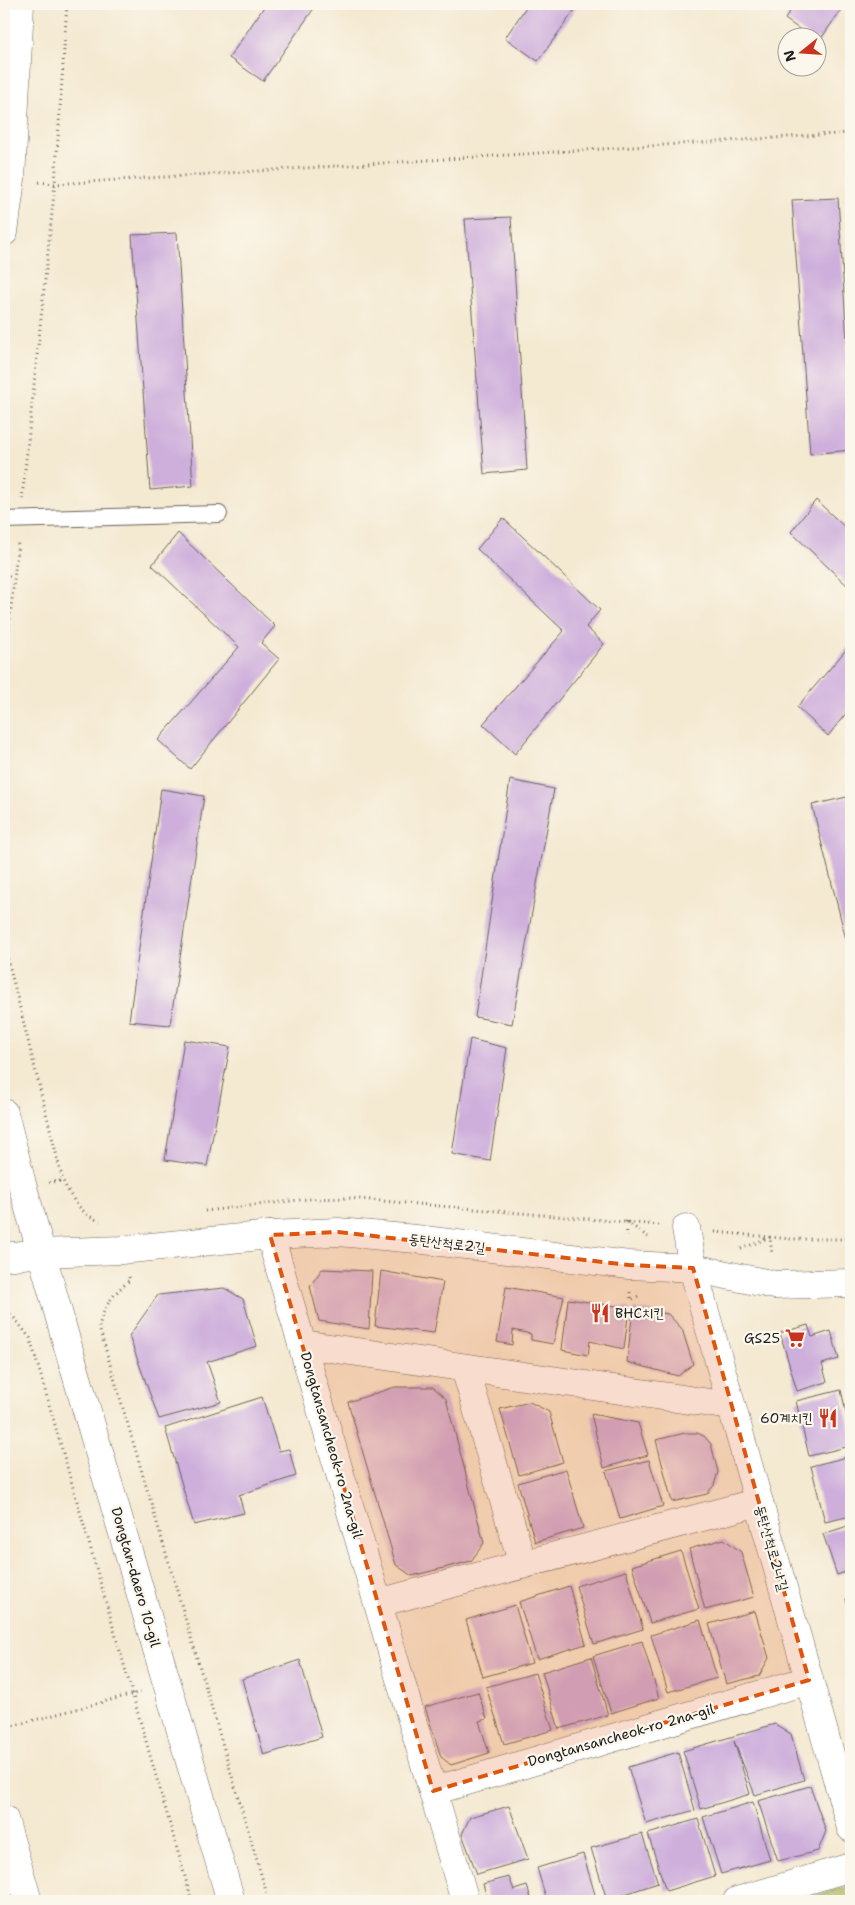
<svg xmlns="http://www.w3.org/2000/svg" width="855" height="1905" font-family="'Shantell Sans','Poor Story',sans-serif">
<defs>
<pattern id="park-dots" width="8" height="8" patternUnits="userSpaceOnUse" patternTransform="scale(1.25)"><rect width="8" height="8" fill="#b0bc5e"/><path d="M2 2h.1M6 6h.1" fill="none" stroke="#97a151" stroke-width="1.8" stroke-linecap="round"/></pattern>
</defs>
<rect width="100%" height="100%" fill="#fbf7ec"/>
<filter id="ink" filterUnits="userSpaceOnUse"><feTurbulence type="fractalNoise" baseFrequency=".02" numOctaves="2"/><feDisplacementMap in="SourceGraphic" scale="10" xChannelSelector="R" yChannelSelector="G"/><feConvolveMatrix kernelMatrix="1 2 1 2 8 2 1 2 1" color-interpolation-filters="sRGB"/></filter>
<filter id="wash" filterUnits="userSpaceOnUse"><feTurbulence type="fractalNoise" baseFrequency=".0096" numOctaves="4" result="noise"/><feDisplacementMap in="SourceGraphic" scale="20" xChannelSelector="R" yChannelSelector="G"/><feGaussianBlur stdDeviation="1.12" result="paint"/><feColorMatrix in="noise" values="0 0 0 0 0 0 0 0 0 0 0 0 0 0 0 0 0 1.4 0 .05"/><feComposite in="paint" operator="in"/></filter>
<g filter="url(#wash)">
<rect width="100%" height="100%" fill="#f4e9d1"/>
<path fill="url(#park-dots)" stroke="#666c3d" d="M 851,1885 L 851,1901 L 797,1901 Z"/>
<g id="blocks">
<g fill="#ceafdc">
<path d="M 266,4 L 317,4 L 263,81 L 229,58 Z"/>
<path d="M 528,4 L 579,4 L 538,61 L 505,38 Z"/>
<path d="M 795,4 L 845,4 L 818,43 L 818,38 L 812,38 L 785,19 Z"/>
<path d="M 838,198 L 851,406 L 851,450 L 810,454 L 792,200 Z"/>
<path d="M 511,217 L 527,470 L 484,474 L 465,219 Z"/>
<path d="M 177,233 L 193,486 L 150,490 L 132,235 Z"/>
<path d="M 816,500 L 851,533 L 851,589 L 791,532 Z"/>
<path d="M 503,518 L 600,610 L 586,627 L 604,644 L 515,754 L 483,724 L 564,631 L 477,549 Z"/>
<path d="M 178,533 L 275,626 L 261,643 L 279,659 L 190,769 L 158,740 L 239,647 L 152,565 Z"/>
<path d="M 851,644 L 851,707 L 828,736 L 797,707 Z"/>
<path d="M 510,780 L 554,789 L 512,1024 L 475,1017 Z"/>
<path d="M 161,789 L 204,796 L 170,1025 L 129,1021 Z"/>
<path d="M 851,796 L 851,959 L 812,805 Z"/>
<path d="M 470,1039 L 507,1048 L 490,1161 L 452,1154 Z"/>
<path d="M 184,1040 L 230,1047 L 207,1166 L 165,1160 Z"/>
<path d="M 322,1269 L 372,1271 L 369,1329 L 319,1321 L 310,1286 Z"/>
<path d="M 381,1271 L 443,1282 L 434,1333 L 375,1326 Z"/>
<path d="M 506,1287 L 564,1297 L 553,1344 L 531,1340 L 531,1334 L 513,1330 L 512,1345 L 497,1342 Z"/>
<path d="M 224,1288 L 243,1299 L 257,1346 L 207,1362 L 221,1402 L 159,1419 L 129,1336 L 158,1295 Z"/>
<path d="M 568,1299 L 629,1308 L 624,1349 L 590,1341 L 588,1355 L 562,1350 Z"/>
<path d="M 633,1308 L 668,1314 L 682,1329 L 693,1364 L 678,1376 L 627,1362 Z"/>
<path d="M 808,1325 L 812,1337 L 831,1331 L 839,1359 L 822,1364 L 827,1382 L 797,1391 L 780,1333 Z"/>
<path d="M 395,1387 L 433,1387 L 446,1399 L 484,1543 L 471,1561 L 412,1576 L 396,1565 L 348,1402 Z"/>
<path d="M 841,1390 L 851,1435 L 851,1446 L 809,1456 L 796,1401 Z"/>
<path d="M 262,1397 L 279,1451 L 289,1449 L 296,1476 L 239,1495 L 244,1513 L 194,1525 L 165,1428 Z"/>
<path d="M 530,1402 L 549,1412 L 563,1462 L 519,1475 L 500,1409 Z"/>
<path d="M 591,1414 L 638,1423 L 648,1455 L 604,1468 Z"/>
<path d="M 685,1433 L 697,1433 L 704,1436 L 711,1444 L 718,1472 L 714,1485 L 707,1494 L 672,1502 L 656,1440 Z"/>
<path d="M 851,1456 L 851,1516 L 825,1522 L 811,1466 Z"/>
<path d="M 649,1460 L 663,1506 L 620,1519 L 606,1471 Z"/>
<path d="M 566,1469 L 583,1528 L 535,1542 L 518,1483 Z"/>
<path d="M 851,1525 L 851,1570 L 837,1575 L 823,1534 Z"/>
<path d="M 724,1539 L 741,1552 L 754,1597 L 705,1610 L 689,1549 Z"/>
<path d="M 681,1551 L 699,1609 L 650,1623 L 632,1566 Z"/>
<path d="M 626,1571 L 643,1629 L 594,1644 L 576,1586 Z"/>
<path d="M 569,1586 L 586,1644 L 537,1659 L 519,1602 Z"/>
<path d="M 851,1597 L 851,1617 L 846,1599 Z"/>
<path d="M 515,1605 L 532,1663 L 483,1677 L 466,1620 Z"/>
<path d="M 755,1611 L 769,1658 L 759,1676 L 726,1684 L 709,1624 Z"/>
<path d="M 700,1620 L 717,1678 L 668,1692 L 651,1635 Z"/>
<path d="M 642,1641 L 659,1698 L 611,1713 L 593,1656 Z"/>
<path d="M 591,1657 L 608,1715 L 559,1729 L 542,1672 Z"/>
<path d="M 300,1660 L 322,1737 L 264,1755 L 242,1679 Z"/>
<path d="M 535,1673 L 553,1730 L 504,1744 L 486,1687 Z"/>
<path d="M 478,1692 L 487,1719 L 479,1721 L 489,1753 L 451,1765 L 441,1757 L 425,1707 Z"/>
<path d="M 775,1724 L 791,1734 L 804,1780 L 755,1795 L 734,1741 L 750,1794 L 701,1809 L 683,1751 Z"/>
<path d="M 678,1752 L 695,1810 L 646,1824 L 628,1767 Z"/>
<path d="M 810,1786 L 826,1831 L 818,1851 L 778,1861 L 758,1801 Z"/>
<path d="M 753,1802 L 770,1860 L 721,1874 L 703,1817 Z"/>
<path d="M 509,1806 L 528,1859 L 477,1874 L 462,1834 L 470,1817 Z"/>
<path d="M 698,1819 L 715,1876 L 666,1891 L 648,1834 Z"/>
<path d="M 642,1834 L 658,1883 L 607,1900 L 591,1848 Z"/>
<path d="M 583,1854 L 597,1901 L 547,1901 L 537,1868 Z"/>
<path d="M 509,1877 L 514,1890 L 527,1886 L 532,1901 L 488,1901 L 483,1884 Z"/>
</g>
</g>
</g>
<g filter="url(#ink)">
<use href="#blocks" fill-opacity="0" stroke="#68645b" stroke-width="1"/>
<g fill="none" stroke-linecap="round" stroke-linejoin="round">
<defs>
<path id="lane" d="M 4,520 L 219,514"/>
<g id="street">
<path d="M 686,1228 L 693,1268 L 705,1312 L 851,1828"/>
<path d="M 270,1235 L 465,1901"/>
<path d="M 302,1344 L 731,1406"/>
<path d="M 465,1368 L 523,1565"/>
<path d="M 378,1603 L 759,1502"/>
<path d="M 433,1791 L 809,1680"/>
<path d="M 4,1819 L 28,1901"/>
<path d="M 737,1901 L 851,1867"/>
</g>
<g id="secondary">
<path d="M 4,232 L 11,179 L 20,4"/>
<path d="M 4,1113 L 22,1184 L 64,1333 L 231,1901"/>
<path d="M 4,1257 L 41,1253 L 121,1250 L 270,1235 L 338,1232 L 416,1239 L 629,1265 L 693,1268 L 775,1285 L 851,1283"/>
</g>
</defs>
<use href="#lane" stroke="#68645b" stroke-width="18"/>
<use href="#street" stroke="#68645b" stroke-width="29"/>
<use href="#secondary" stroke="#68645b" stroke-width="29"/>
<g stroke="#68645b" stroke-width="3" stroke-dasharray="1 4" stroke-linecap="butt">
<path d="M 39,182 L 55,184 L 851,133"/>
<path d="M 22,499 L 55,184 L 67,4"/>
<path d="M 4,576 L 14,576"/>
<path d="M 4,674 L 18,542"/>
<path d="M 4,919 L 5,948 L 63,1181 C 71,1197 81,1215 100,1221"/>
<path d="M 49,1182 L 63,1181"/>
<path d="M 205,1211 L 308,1199 L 348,1198 L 659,1225"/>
<path d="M 626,1221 L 627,1236"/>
<path d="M 627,1222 L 648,1237"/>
<path d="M 715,1232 L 791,1239 L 851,1239"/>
<path d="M 741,1249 L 770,1237 L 772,1255"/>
<path d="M 129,1277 L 130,1280 C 113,1294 104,1305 99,1327 L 269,1901"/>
<path d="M 630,1292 L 631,1300 L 640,1295"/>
<path d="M 4,1307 L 15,1319 L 30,1338 L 192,1901"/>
<path d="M 4,1728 L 141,1692"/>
</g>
<use href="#lane" stroke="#fff" stroke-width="16"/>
<use href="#street" stroke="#fff" stroke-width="28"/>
<use href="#secondary" stroke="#fff" stroke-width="28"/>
</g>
</g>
<path fill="#de560d" fill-opacity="0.2" stroke="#de560d" stroke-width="4" stroke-dasharray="10 6" stroke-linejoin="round" d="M 338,1232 L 629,1265 L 693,1268 L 809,1680 L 433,1791 L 270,1235 Z"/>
<defs>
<symbol id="restaurant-bare" viewBox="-9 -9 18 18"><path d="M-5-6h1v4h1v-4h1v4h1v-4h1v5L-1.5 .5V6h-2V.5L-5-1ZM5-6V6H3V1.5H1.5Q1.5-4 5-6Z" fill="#c8321e" stroke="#fbf7ec" stroke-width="2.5" paint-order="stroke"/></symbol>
<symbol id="supermarket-bare" viewBox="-9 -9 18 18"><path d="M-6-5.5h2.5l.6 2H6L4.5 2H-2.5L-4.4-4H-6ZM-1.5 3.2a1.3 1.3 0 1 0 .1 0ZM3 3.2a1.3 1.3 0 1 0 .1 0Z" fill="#c8321e" stroke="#fbf7ec" stroke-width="2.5" paint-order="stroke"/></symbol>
</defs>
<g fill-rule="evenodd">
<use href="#restaurant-bare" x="586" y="1299" width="28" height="28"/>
<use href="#supermarket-bare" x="781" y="1324" width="28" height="28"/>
<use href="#restaurant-bare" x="814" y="1404" width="28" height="28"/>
</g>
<g text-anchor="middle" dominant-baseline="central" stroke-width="4.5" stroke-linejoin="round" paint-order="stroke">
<g font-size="14" fill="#1c1c1c" stroke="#fbf7ec">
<text transform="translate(447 1243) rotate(7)">동탄산척로2길</text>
<text transform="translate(332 1445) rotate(74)">Dongtansancheok-ro 2na-gil</text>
<text transform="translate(772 1548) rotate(74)">동탄산척로2나길</text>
<text transform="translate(136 1577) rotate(74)">Dongtan-daero 10-gil</text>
<text transform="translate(621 1735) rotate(-16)">Dongtansancheok-ro 2na-gil</text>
</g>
<g font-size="14" fill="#1c1c1c" stroke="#fbf7ec" text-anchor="end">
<text x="615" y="1313" text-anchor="start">BHC치킨</text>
<text x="780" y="1338">GS25</text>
<text x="813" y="1418">60계치킨</text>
</g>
</g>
<rect width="855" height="1905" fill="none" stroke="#fbf7ec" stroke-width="20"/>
<g transform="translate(802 52) rotate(253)"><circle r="24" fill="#fbf7ec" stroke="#a29f99"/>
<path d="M0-4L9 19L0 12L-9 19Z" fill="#c8321e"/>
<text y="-8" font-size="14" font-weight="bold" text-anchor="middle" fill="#1c1c1c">N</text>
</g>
</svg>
